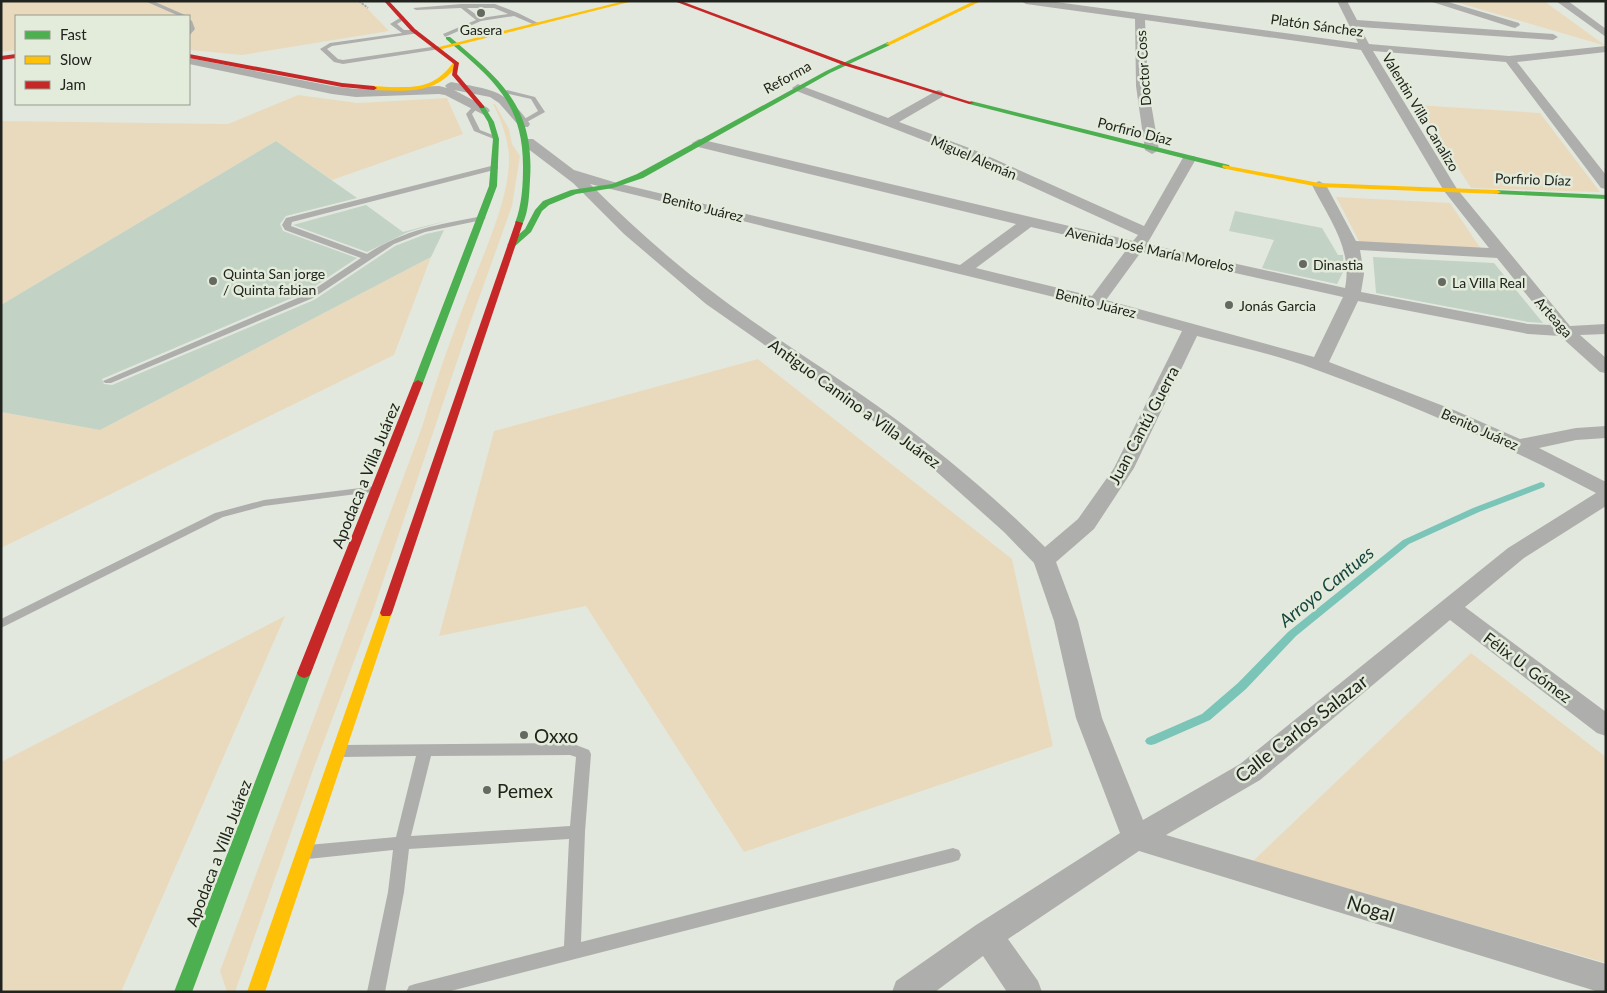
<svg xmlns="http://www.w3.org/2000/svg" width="1607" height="993" font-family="Lato,sans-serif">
<rect width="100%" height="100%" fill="#e3e8de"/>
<g fill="#e9dabe">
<path d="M 1,1 L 360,1 L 389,31 L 242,55 L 189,50 L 189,16 L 16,16 L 16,50 L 1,52 Z"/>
<path d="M 1452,1 L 1544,1 L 1606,46 Z"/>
<path d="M 298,95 L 358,103 L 447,98 L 463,134 L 332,180 L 276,141 L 1,305 L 1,121 L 228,124 Z"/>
<path d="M 493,104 L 495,104 L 509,129 L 512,144 L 520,156 L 512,206 L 468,329 L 373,611 L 313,770 L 235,992 L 227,992 L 220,971 L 422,427 C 435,383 450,340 467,297 C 482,257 509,201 509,159 C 509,142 501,119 493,104 Z"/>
<path d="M 1417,105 L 1540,113 L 1600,192 L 1471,188 Z"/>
<path d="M 1336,197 L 1450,203 L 1481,249 L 1360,243 Z"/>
<path d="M 431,257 L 394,355 L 1,548 L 1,412 L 100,430 Z"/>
<path d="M 758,359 L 1012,559 L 1053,746 L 744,852 L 586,606 L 439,636 L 494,431 Z"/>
<path d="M 285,616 L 121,992 L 1,992 L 1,762 Z"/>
<path d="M 1471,653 L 1606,757 L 1606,963 L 1253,861 Z"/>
</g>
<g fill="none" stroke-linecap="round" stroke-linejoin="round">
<path fill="#7bc4b8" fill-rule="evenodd" d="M 1541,482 L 1544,483 L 1545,485 L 1544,487 L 1479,512 L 1409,544 L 1296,636 L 1246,689 L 1210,720 L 1155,744 L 1151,745 L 1147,744 L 1145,741 L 1147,738 L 1202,714 L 1238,683 L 1288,632 L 1403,540 L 1473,508 Z"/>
</g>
<g fill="#c2d2c5">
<path d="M 276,141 L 357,198 L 286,216 L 280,224 L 283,231 L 357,258 L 306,292 L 102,379 L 104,384 L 112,385 L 314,300 L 395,246 L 426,234 L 444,230 L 431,257 L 100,430 L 1,412 L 1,305 Z"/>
<path d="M 366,205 L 403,232 L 449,220 L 408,232 L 367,252 L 293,225 Z"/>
<path d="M 1235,211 L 1322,228 L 1338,255 L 1343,255 L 1344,270 L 1337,284 L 1262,268 L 1274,240 L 1229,231 Z"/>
<path d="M 1373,257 L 1494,263 L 1543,323 L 1528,322 L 1376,293 Z"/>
</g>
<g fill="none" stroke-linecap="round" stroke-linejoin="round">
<path stroke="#acada8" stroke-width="2" stroke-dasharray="2.5 1" stroke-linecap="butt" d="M 359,1 L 368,8"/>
<g fill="#aeafac" fill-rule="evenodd">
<path d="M 153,1 L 185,15 L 186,16 L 179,16 L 147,2 Z"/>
<path d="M 461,4 L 495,4 L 518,13 L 540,24 L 535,25 L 514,16 L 481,21 L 445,37 L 443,34 L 476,20 L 461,8 L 416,10 L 413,8 ZM 467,8 L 494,8 L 508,14 L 481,18 Z"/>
<path d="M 403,16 L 405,19 L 397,24 L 404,30 L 417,30 L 419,33 L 332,46 L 327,49 L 338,59 L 343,60 L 438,46 L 440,49 L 343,64 L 334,62 L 320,49 L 330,43 L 402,33 L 390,24 Z"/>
<path d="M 189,19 L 192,21 L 195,29 L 189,36 Z"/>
<path d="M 507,90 L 535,97 L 545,112 L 525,123 L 521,123 L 521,121 L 538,111 L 531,99 L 505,93 L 504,92 Z"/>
<path d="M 477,102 L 482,103 L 472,114 L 480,130 L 498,137 L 498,139 L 494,139 L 474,131 L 466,114 Z"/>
<path d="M 495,165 L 498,165 L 498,169 L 292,222 L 291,226 L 367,254 C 406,229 437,225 482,216 L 486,218 L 482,220 L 425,232 L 394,244 L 313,298 L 111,383 L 105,383 L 103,381 L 307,294 L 361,258 L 285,230 L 282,225 L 286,218 Z"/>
<path d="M 376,486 L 382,489 L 380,491 L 264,506 L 223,517 L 1,628 L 1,619 L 215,513 L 264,500 Z"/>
<path d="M 571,743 L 589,750 L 591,754 L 585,832 L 581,942 L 953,848 L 959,850 L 961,855 L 959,860 L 953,862 L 447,992 L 406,992 L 409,986 L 415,984 L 564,946 L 569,839 L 409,849 L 404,892 L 385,992 L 367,992 L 388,892 L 393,850 L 308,859 L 302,857 L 300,852 L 302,847 L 308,845 L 396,837 L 416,756 L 341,757 L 336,755 L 334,751 L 336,747 L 341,745 ZM 570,755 L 576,757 L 570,826 L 411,836 L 431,756 Z"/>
</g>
<g fill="#aeafac" fill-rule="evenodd">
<path d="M 1021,1 L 1049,1 L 1358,43 L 1337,1 L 1347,1 L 1357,20 L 1553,34 L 1558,37 L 1553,40 L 1360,27 L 1369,44 L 1509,56 L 1606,46 L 1606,52 L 1517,62 L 1606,175 L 1606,189 L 1601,188 L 1506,62 L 1373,51 L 1457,189 L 1570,326 L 1606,324 L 1606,334 L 1580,335 L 1606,358 L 1606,373 L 1600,372 L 1560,336 L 1528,334 L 1358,301 L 1329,362 L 1454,410 L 1520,439 L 1576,428 L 1606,426 L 1606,438 L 1576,440 L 1539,448 L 1606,482 L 1606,506 L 1524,558 L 1465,607 L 1606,712 L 1606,736 L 1597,733 L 1450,620 L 1260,780 L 1166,835 L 1606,964 L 1606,992 L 1599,992 L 1139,851 L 1008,939 L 1038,981 L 1042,992 L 1007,992 L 983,956 L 935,992 L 892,992 L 896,981 L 976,925 L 1120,833 L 1076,718 L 1054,621 L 1034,563 L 1004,532 L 920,457 L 872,420 L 706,304 L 624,234 L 573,183 L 523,145 L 522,142 L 523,139 L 533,139 L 574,170 L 617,183 L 960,265 L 1016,224 L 694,146 L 692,143 L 699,139 L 1133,241 L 1138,235 L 962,155 L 794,90 L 792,88 L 798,84 L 802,86 L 888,118 L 938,90 L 942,91 L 944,94 L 942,97 L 899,122 L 972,149 L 1144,226 L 1184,156 L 1194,156 L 1196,159 L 1147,244 L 1345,288 C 1353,249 1329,219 1312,185 L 1319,181 L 1326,185 L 1356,241 L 1489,248 L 1444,191 L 1361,50 L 1145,20 L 1148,86 L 1159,150 L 1152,154 L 1145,150 L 1136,86 L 1135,19 L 1026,4 ZM 590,184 L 1091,306 L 1182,331 L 1114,468 L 1078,519 L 1045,547 C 996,498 942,453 886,412 C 831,372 772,337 718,296 C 672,262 630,224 590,184 ZM 1031,227 L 1127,249 L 1092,296 L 976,268 ZM 1360,250 L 1497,258 L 1551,325 L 1528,324 L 1361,292 L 1364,274 ZM 1141,252 L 1343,297 L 1314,357 L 1106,300 ZM 1197,336 C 1236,346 1277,355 1314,369 C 1411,404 1505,445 1596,493 L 1508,548 L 1240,764 L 1143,820 L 1102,718 L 1078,621 L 1056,562 L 1094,529 L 1134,468 Z"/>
<path d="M 1429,1 L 1445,1 L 1519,23 L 1520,25 L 1515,28 L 1511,27 Z"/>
<path d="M 1556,1 L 1568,1 L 1606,29 L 1606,37 Z"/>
<path d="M 189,58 L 332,86 L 356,89 L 439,86 L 447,88 L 445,86 L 447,84 L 451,82 C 492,90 504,88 530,124 L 528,127 L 520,127 L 499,103 L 490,97 L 454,90 L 488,108 L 490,111 L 484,115 L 445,95 L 439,94 L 356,97 L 332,94 L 189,64 Z"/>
</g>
<g fill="#4caf50" fill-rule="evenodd">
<path d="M 446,37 L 450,37 C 501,80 535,107 530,180 C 529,195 529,211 522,225 L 515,223 C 522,205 523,185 523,166 C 523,101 491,78 446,39 Z"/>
<path d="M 888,42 L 890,45 L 830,73 L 643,178 L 613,188 L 576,194 L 549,205 L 542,211 L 531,232 L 514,247 L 507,245 L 525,229 L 535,210 L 543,201 L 571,190 L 612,184 L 637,174 L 826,71 Z"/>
<path d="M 971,101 L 1229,165 L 1230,167 L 1226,169 L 969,104 L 968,103 Z"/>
<path d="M 482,105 L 484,106 L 494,122 L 499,139 L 497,186 L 423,383 L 418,386 L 413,383 L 489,186 L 493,139 L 488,122 L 479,107 Z"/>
<path d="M 1494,190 L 1606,195 L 1606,199 L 1497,194 L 1494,194 Z"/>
<path d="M 304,668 L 309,670 L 311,673 L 192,992 L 174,992 L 297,673 L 299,670 Z"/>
</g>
<g fill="#ffc107" fill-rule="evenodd">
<path d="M 624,1 L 633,1 L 438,50 L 435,48 Z"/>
<path d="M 974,1 L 981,1 L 890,45 L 885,44 Z"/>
<path d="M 454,61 L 459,62 C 439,95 408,91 374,90 L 371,88 L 374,86 C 407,88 434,92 454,61 Z"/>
<path d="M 1223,165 L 1319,183 L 1497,190 L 1501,192 L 1497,194 L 1319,187 L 1226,169 L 1222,167 Z"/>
<path d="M 386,609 L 390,610 L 392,613 L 265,992 L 247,992 L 380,613 L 382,610 Z"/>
</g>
<g fill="#c62828" fill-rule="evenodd">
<path d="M 384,1 L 389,1 L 415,29 L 459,63 L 457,74 L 484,106 L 484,108 L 480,108 L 452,75 L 454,64 L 411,31 Z"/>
<path d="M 674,1 L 681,1 L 847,63 L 974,103 L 969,104 L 843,65 Z"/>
<path d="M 16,54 L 16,58 L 1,60 L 1,56 Z"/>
<path d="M 189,54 L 342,83 L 374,86 L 377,88 L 374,90 L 342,87 L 189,58 Z"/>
<path d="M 516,221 L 523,223 L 392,613 L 390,616 L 382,616 L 380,613 Z"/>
<path d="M 418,380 L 423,383 L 311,673 L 309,676 L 304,678 L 299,676 L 297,673 L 413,383 Z"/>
</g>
</g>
<g fill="#656961" stroke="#e3ebdb" stroke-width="2">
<circle cx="481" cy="13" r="5"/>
<circle cx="1303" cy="264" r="5"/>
<circle cx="213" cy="281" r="5"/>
<circle cx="1442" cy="282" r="5"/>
<circle cx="1229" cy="305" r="5"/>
<circle cx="524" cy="735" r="5"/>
<circle cx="487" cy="790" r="5"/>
</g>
<g text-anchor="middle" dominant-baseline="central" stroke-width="5" stroke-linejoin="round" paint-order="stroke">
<g font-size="14" fill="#21241e" stroke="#e3ebdb">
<text transform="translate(1317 25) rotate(8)">Platón Sánchez</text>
<text transform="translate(1143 68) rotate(-94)">Doctor Coss</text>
<text transform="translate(787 77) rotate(-29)">Reforma</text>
<text transform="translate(1421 112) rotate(59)">Valentin Villa Canalizo</text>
<text transform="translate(1135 131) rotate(14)">Porfirio Díaz</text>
<text transform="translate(974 157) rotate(23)">Miguel Alemán</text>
<text transform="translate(1533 179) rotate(2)">Porfirio Díaz</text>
<text transform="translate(703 207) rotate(14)">Benito Juárez</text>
<text transform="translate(1150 249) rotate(12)">Avenida José María Morelos</text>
<text transform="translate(1096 303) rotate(14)">Benito Juárez</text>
<text transform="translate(1554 317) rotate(48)">Arteaga</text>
<text transform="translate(1480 429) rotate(24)">Benito Juárez</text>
</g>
<g font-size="14" fill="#21241e" stroke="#e3ebdb" text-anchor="start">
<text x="481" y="29" text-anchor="middle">Gasera</text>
<text x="1313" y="264">Dinastia</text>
<text x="223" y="273">Quinta San jorge<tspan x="223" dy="16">/ Quinta fabian</tspan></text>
<text x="1452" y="282">La Villa Real</text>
<text x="1239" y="305">Jonás Garcia</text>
</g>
<g font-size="16" fill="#21241e" stroke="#e3ebdb">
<text transform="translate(855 403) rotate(36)">Antiguo Camino a Villa Juárez</text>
<text transform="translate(1143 425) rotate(-62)">Juan Cantú Guerra</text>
<text transform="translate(365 475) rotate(-68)">Apodaca a Villa Juárez</text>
<text transform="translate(1528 667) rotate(37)">Félix U. Gómez</text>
<text transform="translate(218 853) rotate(-69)">Apodaca a Villa Juárez</text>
</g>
<g font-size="18" font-style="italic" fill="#17453f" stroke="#e3ebdb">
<text transform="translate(1326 586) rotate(-39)">Arroyo Cantues</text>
</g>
<g font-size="19" fill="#21241e" stroke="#e3ebdb">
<text transform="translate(1301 728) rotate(-38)">Calle Carlos Salazar</text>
<text transform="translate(1371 908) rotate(17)">Nogal</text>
</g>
<g font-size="19" fill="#21241e" stroke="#e3ebdb" text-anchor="start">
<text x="534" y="735">Oxxo</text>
<text x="497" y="790">Pemex</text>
</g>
</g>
<rect width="1607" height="993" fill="none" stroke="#21241e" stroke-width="5"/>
<rect x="15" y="15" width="175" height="90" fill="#e3ebdb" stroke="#959b8f"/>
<rect x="25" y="31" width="25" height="8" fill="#4caf50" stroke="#959b8f"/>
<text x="60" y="40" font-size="15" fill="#21241e">Fast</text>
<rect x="25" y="56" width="25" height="8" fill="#ffc107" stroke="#959b8f"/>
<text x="60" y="65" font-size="15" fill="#21241e">Slow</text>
<rect x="25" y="81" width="25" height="8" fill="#c62828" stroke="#959b8f"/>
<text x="60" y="90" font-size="15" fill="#21241e">Jam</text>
</svg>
